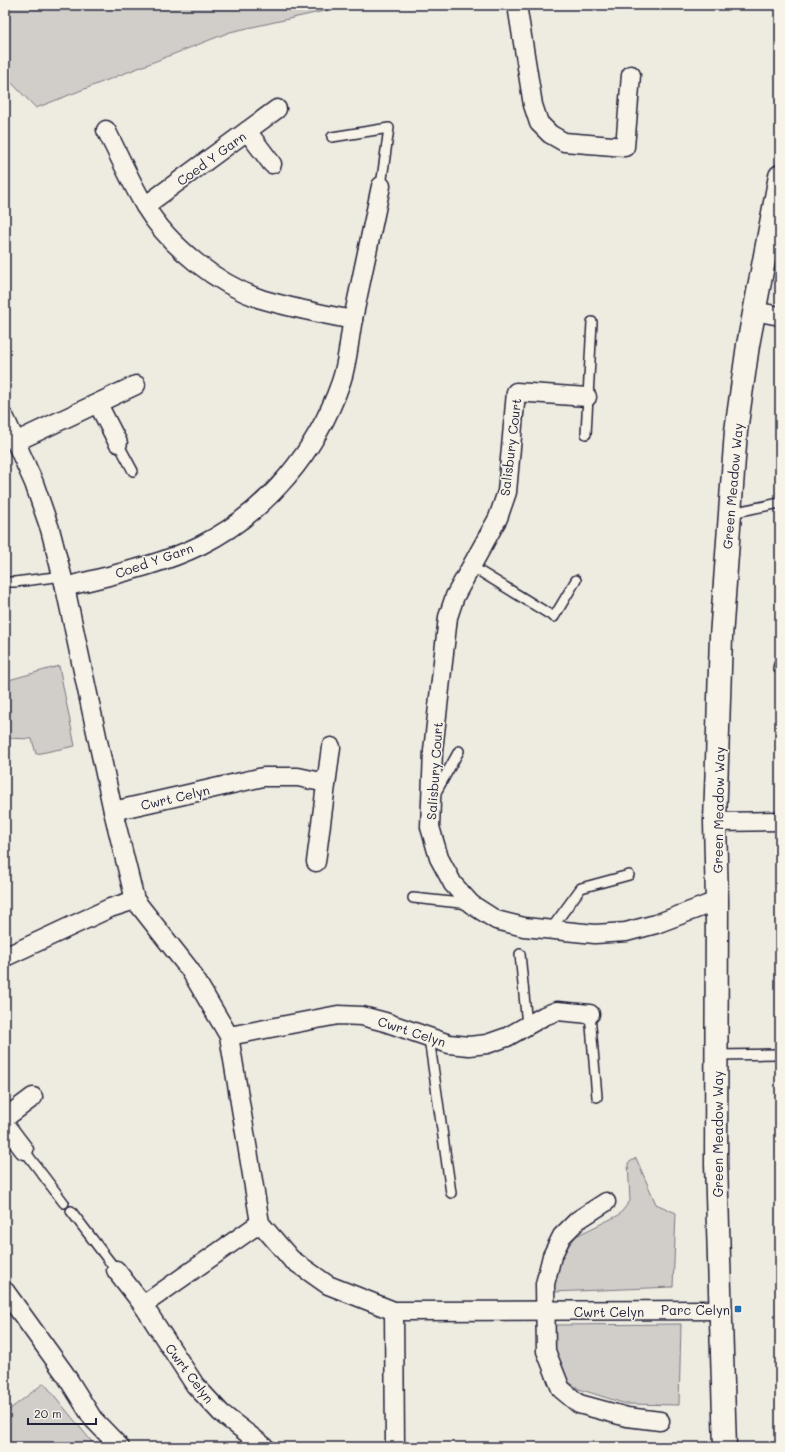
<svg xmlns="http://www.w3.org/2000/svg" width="785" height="1452" font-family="Mali,sans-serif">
<rect width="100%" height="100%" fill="#eeebe1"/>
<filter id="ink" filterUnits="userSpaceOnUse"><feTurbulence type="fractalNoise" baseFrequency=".025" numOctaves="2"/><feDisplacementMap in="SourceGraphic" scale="8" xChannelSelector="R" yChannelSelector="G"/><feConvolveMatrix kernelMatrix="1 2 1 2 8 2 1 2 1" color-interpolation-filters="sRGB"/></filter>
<g filter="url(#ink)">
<g fill="#d1cdc9" stroke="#7a7882">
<path d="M 5,5 L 351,5 L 230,32 L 36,108 L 5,76 Z"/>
<path d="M 59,666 L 75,746 L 36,754 L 32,739 L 5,738 L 5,681 Z"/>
<path d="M 636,1158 L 656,1204 L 676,1213 L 673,1287 L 552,1292 L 557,1261 L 576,1236 L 619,1215 L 630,1201 L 628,1163 Z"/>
<path d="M 681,1324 L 679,1405 L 626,1404 L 579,1389 L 563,1378 L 554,1356 L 553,1325 Z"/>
<path d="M 44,1383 L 92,1442 L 97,1447 L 5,1447 L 5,1413 Z"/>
</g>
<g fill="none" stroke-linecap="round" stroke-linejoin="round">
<defs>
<g id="lane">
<path d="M 332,137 L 389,128 L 381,186"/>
<path d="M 586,434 L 592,322"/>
<path d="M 118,443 L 133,471"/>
<path d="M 731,513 L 780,503"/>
<path d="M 471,566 L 554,617 L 576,580"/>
<path d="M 5,582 L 15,582 L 63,576"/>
<path d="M 778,668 L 780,661"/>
<path d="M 435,794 L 459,751"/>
<path d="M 413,898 L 470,904"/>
<path d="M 551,929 L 581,888 L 629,875"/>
<path d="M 520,954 L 527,1025"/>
<path d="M 590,1014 L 597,1097"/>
<path d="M 429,1038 L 451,1193"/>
<path d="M 717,1055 L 780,1054"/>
<path d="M 24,1150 L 64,1203"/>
<path d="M 71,1211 L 116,1270"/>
</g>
<g id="street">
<path d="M 517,5 L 533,105 L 539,123 L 550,134 L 564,142 L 625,147 L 631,75"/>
<path d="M 106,130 C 119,155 130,181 145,206 C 169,246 217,284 261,299 C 291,308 322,314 353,320"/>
<path d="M 247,131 L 272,164"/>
<path d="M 145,206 L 277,109"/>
<path d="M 754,311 L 780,316"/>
<path d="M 587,397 L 516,392 L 507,492 L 498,518 L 455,596 L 448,617 L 433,751 L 430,827 L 439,858 L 453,884 L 471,904 L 496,920 L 524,927 L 595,934 L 626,932 L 656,924 L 717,901"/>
<path d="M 98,404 L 118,443"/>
<path d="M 5,418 L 34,483 L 50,529 L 65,587 L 113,811 L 135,900 L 190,970 L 229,1036 L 260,1223 L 291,1259 L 328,1285 L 394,1311 L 722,1310"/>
<path d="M 15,442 L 136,385"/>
<path d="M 65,587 C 111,575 158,566 201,545 C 267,512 317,451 341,382 C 348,362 349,339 353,319 C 362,275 372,230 381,186"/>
<path d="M 113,811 L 263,777 L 298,777 L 326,783"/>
<path d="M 715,822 L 780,821"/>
<path d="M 316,862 L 331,747"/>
<path d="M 5,957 L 110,908 L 135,900"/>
<path d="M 229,1036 L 338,1015 L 362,1016 L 385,1022 L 449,1044 L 469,1046 L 487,1044 L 507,1037 L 544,1016 L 557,1011 L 590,1014"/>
<path d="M 5,1118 L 33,1097"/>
<path d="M 5,1125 L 24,1150"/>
<path d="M 606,1202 L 578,1220 L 562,1236 L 552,1256 L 545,1284 L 546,1351 L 561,1389 L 579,1404 L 627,1417 L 660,1421"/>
<path d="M 116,1270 L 143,1305 L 195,1385 L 221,1413 L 265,1447"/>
<path d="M 5,1291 L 65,1374 L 93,1419 L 120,1447"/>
<path d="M 143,1305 L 260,1223"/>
<path d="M 394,1311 L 395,1447"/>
</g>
<path id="secondary" d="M 725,1447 L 716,1164 L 717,901 L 715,822 L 721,637 L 736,431 L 748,345 L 780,176"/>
</defs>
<use href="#lane" stroke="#22223b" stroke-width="12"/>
<use href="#street" stroke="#22223b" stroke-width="21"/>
<use href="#secondary" stroke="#22223b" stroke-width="25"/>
<use href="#lane" stroke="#f7f3e8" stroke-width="9"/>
<use href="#street" stroke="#f7f3e8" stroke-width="18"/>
<use href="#secondary" stroke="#f7f3e8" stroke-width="22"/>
</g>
</g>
<rect fill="#1f6fb2" stroke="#f7f3e8" stroke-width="1.5" x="734" y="1305" width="8" height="8" rx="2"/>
<g text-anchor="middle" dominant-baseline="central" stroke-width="3" stroke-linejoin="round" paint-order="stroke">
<g font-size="13" fill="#22223b" stroke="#f7f3e8">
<text transform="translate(211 158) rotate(-36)">Coed Y Garn</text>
<text transform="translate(510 447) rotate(-83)">Salisbury Court</text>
<text transform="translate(732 486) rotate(-85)">Green Meadow Way</text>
<text transform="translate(154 560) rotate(-19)">Coed Y Garn</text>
<text transform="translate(434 771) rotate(-86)">Salisbury Court</text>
<text transform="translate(175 797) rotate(-13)">Cwrt Celyn</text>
<text transform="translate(718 810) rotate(-89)">Green Meadow Way</text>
<text transform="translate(412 1031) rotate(18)">Cwrt Celyn</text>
<text transform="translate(717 1134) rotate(-90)">Green Meadow Way</text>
<text x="609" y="1311">Cwrt Celyn</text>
<text transform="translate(190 1373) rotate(53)">Cwrt Celyn</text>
</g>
<g font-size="13" fill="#22223b" stroke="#f7f3e8" text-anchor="end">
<text x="730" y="1309">Parc Celyn</text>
</g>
</g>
<rect width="785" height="1452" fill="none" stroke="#f7f3e8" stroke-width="20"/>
<rect x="10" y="10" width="765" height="1432" fill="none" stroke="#22223b" stroke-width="1.5" filter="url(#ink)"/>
<path d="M28 1418v6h68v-6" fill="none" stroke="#22223b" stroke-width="2"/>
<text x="34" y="1418" font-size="12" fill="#22223b" stroke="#f7f3e8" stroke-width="3" paint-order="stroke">20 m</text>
</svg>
